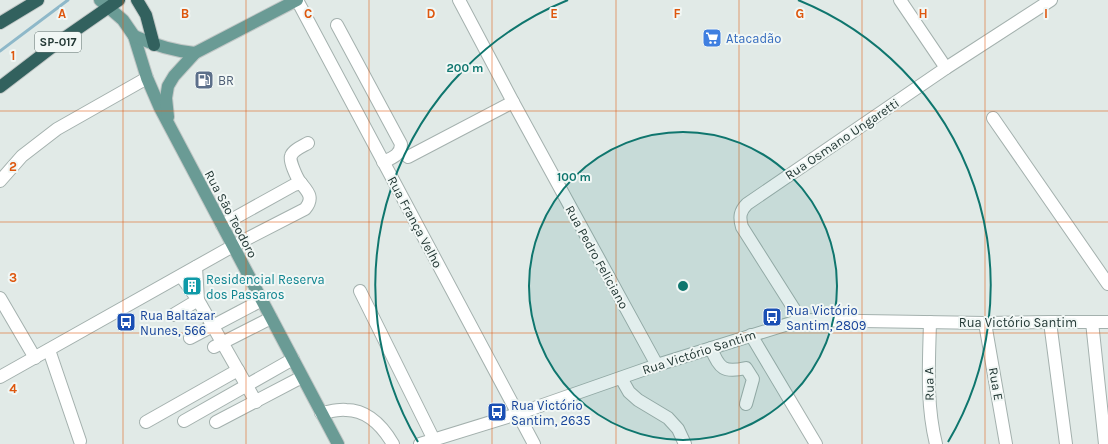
<svg xmlns="http://www.w3.org/2000/svg" width="1108" height="444" font-family="Karla,sans-serif">
<rect width="100%" height="100%" fill="#e1eae7"/>
<g fill="none" stroke-linecap="round" stroke-linejoin="round">
<path stroke="#8eb8c9" stroke-width="3" d="M 0,51 L 68,0"/>
<defs>
<g id="minor">
<path d="M 297,0 L 534,444"/>
<path d="M 459,0 L 513,102 L 657,365"/>
<path d="M 900,0 L 946,68"/>
<path d="M 337,25 L 401,144 C 401,155 392,158 383,162"/>
<path d="M 993,118 L 1108,284"/>
<path d="M 408,157 L 513,102"/>
<path d="M 0,181 L 22,156 L 57,129 L 147,78"/>
<path d="M 222,225 L 294,185 L 301,183"/>
<path d="M 196,267 L 198,300 L 256,402"/>
<path d="M 360,291 L 434,440"/>
<path d="M 0,298 L 35,358"/>
<path d="M 173,315 L 198,300 L 181,276"/>
<path d="M 801,320 L 742,227 C 739,217 740,211 747,204 L 946,68 L 1051,0"/>
<path d="M 930,322 C 929,363 926,404 936,444"/>
<path d="M 1050,322 L 1066,444"/>
<path d="M 1092,322 L 1105,444"/>
<path d="M 985,323 L 1006,444"/>
<path d="M 751,335 L 816,444"/>
<path d="M 190,338 L 262,300"/>
<path d="M 214,347 L 271,318"/>
<path d="M 711,348 C 719,369 724,373 746,368 L 753,379 L 746,404"/>
<path d="M 49,350 L 80,441"/>
<path d="M 0,377 L 233,246 L 305,209 C 315,197 307,191 300,182 C 297,178 289,161 291,156 C 293,150 303,146 308,143"/>
<path d="M 621,378 L 629,392 L 638,400 L 668,418 L 678,429 L 685,444"/>
<path d="M 321,413 C 329,412 338,409 346,410 C 368,410 383,427 393,444"/>
<path d="M 184,421 L 293,359"/>
<path d="M 146,422 L 238,370"/>
<path d="M 216,422 L 302,377"/>
<path d="M 420,444 L 517,414 L 657,365 L 801,320 L 985,323 L 1050,322 L 1108,322"/>
</g>
<g id="major">
<path d="M 100,0 L 123,20 L 134,36 L 147,78 L 160,108 L 338,444"/>
<path d="M 134,36 C 154,45 173,51 195,53"/>
<path d="M 168,117 L 166,98 L 168,86 L 174,76 L 195,53 L 297,0"/>
</g>
<g id="highway">
<path d="M 137,0 L 146,15 L 154,45"/>
<path d="M 0,23 L 38,0"/>
<path d="M 0,87 L 60,41 L 119,0"/>
</g>
</defs>
<use href="#minor" stroke="#a4b1ae" stroke-width="14"/>
<use href="#major" stroke="#c1c7c6" stroke-width="14"/>
<use href="#highway" stroke="#c1c7c6" stroke-width="14"/>
<use href="#minor" stroke="#fff" stroke-width="12"/>
<use href="#major" stroke="#6a9b95" stroke-width="12"/>
<use href="#highway" stroke="#32615e" stroke-width="12"/>
</g>
<path fill="none" stroke="#de570e" stroke-width="1" stroke-opacity="0.55" d="M 123,0 L 123,444M 246,0 L 246,444M 369,0 L 369,444M 492,0 L 492,444M 616,0 L 616,444M 739,0 L 739,444M 862,0 L 862,444M 985,0 L 985,444M 0,111 L 1108,111M 0,222 L 1108,222M 0,333 L 1108,333"/>
<circle cx="683" cy="286" r="154" fill="#0f766e" fill-opacity=".12"/>
<g fill="none" stroke="#0f766e" stroke-width="2">
<circle cx="683" cy="286" r="154"/>
<path d="M418 442A308 308 0 0 1 568 0M798 0A308 308 0 0 1 948 442"/>
</g>
<defs>
<symbol id="supermarket-square" viewBox="-11 -11 22 22"><rect x="-9" y="-9" width="18" height="18" rx="4" fill="#3f7fe0" stroke="#f1f7f5"/><path d="M-6-5.5h2.5l.6 2H6L4.5 2H-2.5L-4.4-4H-6ZM-1.5 3.2a1.3 1.3 0 1 0 .1 0ZM3 3.2a1.3 1.3 0 1 0 .1 0Z" fill="#fff"/></symbol>
<symbol id="fuel-square" viewBox="-11 -11 22 22"><rect x="-9" y="-9" width="18" height="18" rx="4" fill="#5c6f8a" stroke="#f1f7f5"/><path d="M-5.5-6h7V0h2V4h1.3V-2.5L3-4.5l.8-.8L6-3V5H2.5V1h-1V6h-7ZM-4.2-4.7v3.2H.2V-4.7Z" fill="#fff"/></symbol>
<symbol id="building-square" viewBox="-11 -11 22 22"><rect x="-9" y="-9" width="18" height="18" rx="4" fill="#0f9aa8" stroke="#f1f7f5"/><path d="M-4-6H4V6H1V3H-1V6H-4ZM-2.5-4.3h1.7v1.8h-1.7ZM.8-4.3h1.7v1.8H.8ZM-2.5-1h1.7V.8h-1.7ZM.8-1h1.7V.8H.8Z" fill="#fff"/></symbol>
<symbol id="bus-square" viewBox="-11 -11 22 22"><rect x="-9" y="-9" width="18" height="18" rx="4" fill="#1a4fb4" stroke="#f1f7f5"/><path d="M-5-6H5V4H4V6H2V4H-2V6H-4V4H-5ZM-3.5-4V0h7V-4ZM-3.5 1.2v1.5H-2V1.2ZM2 1.2v1.5H3.5V1.2Z" fill="#fff"/></symbol>
</defs>
<g fill-rule="evenodd">
<use href="#supermarket-square" x="701" y="27" width="22" height="22"/>
<use href="#fuel-square" x="193" y="69" width="22" height="22"/>
<use href="#building-square" x="181" y="275" width="22" height="22"/>
<use href="#bus-square" x="761" y="306" width="22" height="22"/>
<use href="#bus-square" x="115" y="311" width="22" height="22"/>
<use href="#bus-square" x="486" y="401" width="22" height="22"/>
</g>
<g text-anchor="middle" dominant-baseline="central" stroke-width="4" stroke-linejoin="round" paint-order="stroke">
<rect fill="#f1f7f5" stroke="#61716f" stroke-width="1" x="35" y="32" width="46" height="20" rx="3"/>
<g font-size="12" font-weight="bold" fill="#233835">
<text x="58" y="42">SP-017</text>
</g>
<g font-size="13" fill="#366cbe" stroke="#f1f7f5" text-anchor="start">
<text x="726" y="38">Atacadão</text>
</g>
<g font-size="13" fill="#4e5e75" stroke="#f1f7f5" text-anchor="start">
<text x="218" y="80">BR</text>
</g>
<g font-size="13" fill="#233835" stroke="#f1f7f5">
<text transform="translate(842 139) rotate(-34)">Rua Osmano Ungaretti</text>
<text transform="translate(231 214) rotate(62)">Rua São Teodoro</text>
<text transform="translate(415 222) rotate(62)">Rua França Velho</text>
<text transform="translate(597 257) rotate(61)">Rua Pedro Feliciano</text>
<text x="1018" y="322">Rua Victório Santim</text>
<text transform="translate(699 352) rotate(-18)">Rua Victório Santim</text>
<text transform="translate(929 384) rotate(-91)">Rua A</text>
<text transform="translate(996 384) rotate(80)">Rua E</text>
</g>
<g font-size="13" fill="#0d838f" stroke="#f1f7f5" text-anchor="start">
<text x="206" y="279">Residencial Reserva<tspan x="206" dy="15">dos Passaros</tspan></text>
</g>
<g font-size="13" fill="#164399" stroke="#f1f7f5" text-anchor="start">
<text x="786" y="310">Rua Victório<tspan x="786" dy="15">Santim, 2809</tspan></text>
<text x="140" y="315">Rua Baltazar<tspan x="140" dy="15">Nunes, 566</tspan></text>
<text x="511" y="405">Rua Victório<tspan x="511" dy="15">Santim, 2635</tspan></text>
</g>
</g>
<g font-size="13" text-anchor="middle" font-weight="bold" fill="#de570e" stroke="#f1f7f5" stroke-width="4" stroke-linejoin="round" paint-order="stroke">
<text x="62" y="18">A</text>
<text x="185" y="18">B</text>
<text x="308" y="18">C</text>
<text x="431" y="18">D</text>
<text x="554" y="18">E</text>
<text x="677" y="18">F</text>
<text x="800" y="18">G</text>
<text x="923" y="18">H</text>
<text x="1046" y="18">I</text>
<text x="13" y="60">1</text>
<text x="13" y="171">2</text>
<text x="13" y="282">3</text>
<text x="13" y="393">4</text>
</g>
<circle cx="683" cy="286" r="6" fill="#0f766e" stroke="#f1f7f5" stroke-width="2"/>
<g font-size="12" text-anchor="middle" font-weight="bold" fill="#0f766e" stroke="#f1f7f5" stroke-width="4" stroke-linejoin="round" paint-order="stroke">
<text x="465" y="72">200 m</text>
<text x="574" y="181">100 m</text>
</g>
</svg>
